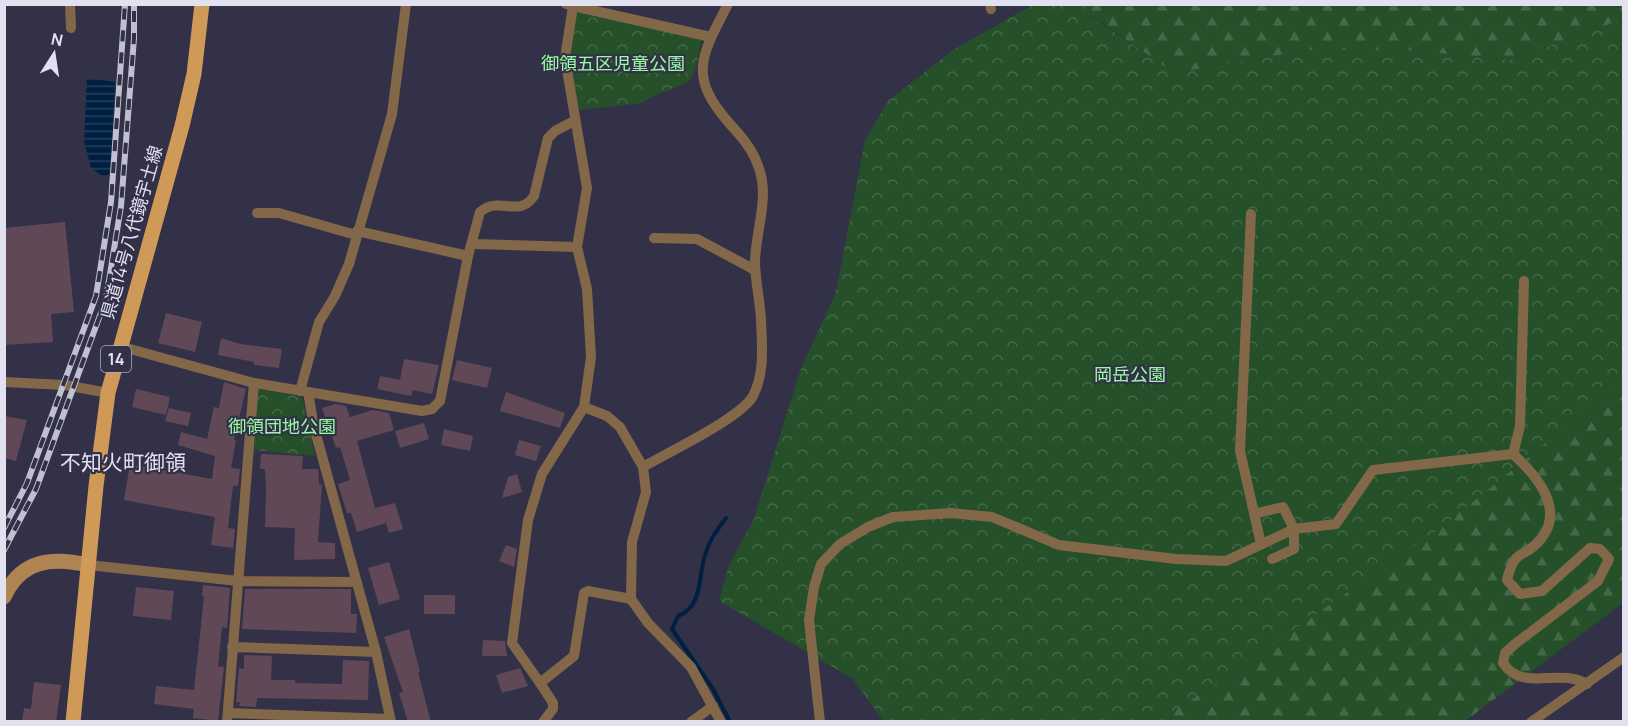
<svg xmlns="http://www.w3.org/2000/svg" width="1628" height="726" font-family="Manrope,'Noto Sans JP',sans-serif">
<defs>
<pattern id="forest-firs" width="22" height="20" patternUnits="userSpaceOnUse" patternTransform="scale(1.5)"><rect width="22" height="20" fill="#255029"/><path d="M5 1l3.5 6h-7zM16 11l3.5 6h-7z" fill="#446948"/></pattern>
<pattern id="park-crowns" width="20" height="18" patternUnits="userSpaceOnUse" patternTransform="scale(1.5)"><rect width="20" height="18" fill="#255029"/><path d="M2 6a3 3 0 1 1 6 0M12 15a3 3 0 1 1 6 0" fill="none" stroke="#446948"/></pattern>
<pattern id="water-rules" width="6" height="5" patternUnits="userSpaceOnUse" patternTransform="scale(1.5)"><rect width="6" height="5" fill="#002042"/><path d="M0 2.5h6" fill="none" stroke="#25405e"/></pattern>
</defs>
<rect width="100%" height="100%" fill="#323148"/>
<g fill="url(#forest-firs)">
<path d="M 1623,4 L 1624,19 L 1510,60 L 1405,50 L 1308,50 L 1174,73 L 1091,15 L 1091,5 Z"/>
<path d="M 1623,366 L 1623,603 L 1465,721 L 1170,722 L 1171,712 L 1210,688 L 1606,394 Z"/>
</g>
<g fill="url(#park-crowns)">
<path d="M 1034,4 L 1091,5 L 1091,16 L 1174,73 L 1308,50 L 1405,50 L 1510,60 L 1623,19 L 1624,366 L 1607,394 L 1440,528 L 1210,688 L 1171,712 L 1170,721 L 883,721 L 853,679 L 719,601 L 729,565 L 754,519 L 800,371 L 836,292 L 865,140 L 888,101 L 953,50 Z"/>
<path d="M 576,12 L 634,23 L 702,40 C 698,52 698,67 692,77 C 687,87 653,93 642,103 L 579,110 L 570,64 Z"/>
<path d="M 258,389 L 302,397 L 315,456 L 254,450 Z"/>
</g>
<path fill="url(#water-rules)" d="M 87,78 L 115,82 L 111,173 L 104,177 L 91,168 L 84,142 Z"/>
<g fill="none" stroke-linecap="round" stroke-linejoin="round">
<path stroke="#002042" stroke-width="4" d="M 726,518 C 717,530 709,540 705,555 C 698,577 703,607 678,616 L 672,629 L 713,689 L 730,722"/>
</g>
<g fill="#614856">
<path d="M 65,222 L 74,312 L 51,314 L 53,342 L 4,345 L 4,228 Z"/>
<path d="M 166,313 L 202,322 L 195,352 L 158,343 Z"/>
<path d="M 221,338 L 240,344 L 282,349 L 279,368 L 254,365 L 254,362 L 218,355 Z"/>
<path d="M 404,359 L 439,365 L 432,394 L 413,390 L 411,396 L 377,389 L 380,376 L 400,380 Z"/>
<path d="M 457,360 L 492,368 L 487,388 L 452,380 Z"/>
<path d="M 224,382 L 246,389 L 234,440 L 236,441 L 231,468 L 240,469 L 238,486 L 233,486 L 228,528 L 235,529 L 233,548 L 211,545 L 215,517 L 124,500 L 130,464 L 212,479 L 215,456 L 178,445 L 181,432 L 207,439 L 214,407 L 219,408 Z"/>
<path d="M 136,389 L 170,397 L 166,415 L 132,407 Z"/>
<path d="M 506,392 L 565,413 L 560,428 L 500,411 Z"/>
<path d="M 336,404 L 346,406 L 350,417 L 373,410 L 389,413 L 394,430 L 357,441 L 375,508 L 395,503 L 403,529 L 389,533 L 386,523 L 357,532 L 351,513 L 347,513 L 338,484 L 350,480 L 340,447 L 336,448 L 322,408 Z"/>
<path d="M 169,408 L 191,413 L 188,426 L 165,421 Z"/>
<path d="M 4,416 L 27,420 L 16,461 L 4,458 Z"/>
<path d="M 424,423 L 429,439 L 400,448 L 395,431 Z"/>
<path d="M 444,429 L 473,436 L 470,451 L 441,445 Z"/>
<path d="M 519,440 L 541,446 L 536,461 L 515,455 Z"/>
<path d="M 261,454 L 303,456 L 302,469 L 318,469 L 319,484 L 322,485 L 318,542 L 335,543 L 335,559 L 294,560 L 295,528 L 265,527 L 266,493 L 265,469 L 260,469 Z"/>
<path d="M 517,474 L 522,492 L 502,498 L 508,477 Z"/>
<path d="M 506,545 L 517,549 L 514,567 L 499,561 Z"/>
<path d="M 389,562 L 400,599 L 379,605 L 368,568 Z"/>
<path d="M 203,585 L 230,588 L 227,628 L 222,627 L 218,666 L 224,667 L 218,721 L 193,718 L 194,709 L 154,704 L 156,686 L 194,690 L 204,597 L 202,596 Z"/>
<path d="M 136,587 L 174,591 L 171,620 L 133,616 Z"/>
<path d="M 245,589 L 351,589 L 351,614 L 357,614 L 356,633 L 242,629 Z"/>
<rect x="424" y="595" width="31" height="19"/>
<path d="M 409,629 L 420,672 L 418,672 L 431,722 L 408,722 L 399,693 L 403,692 L 384,637 Z"/>
<path d="M 483,640 L 505,641 L 507,656 L 482,656 Z"/>
<path d="M 244,655 L 272,656 L 271,680 L 295,680 L 295,683 L 342,684 L 343,660 L 369,661 L 368,700 L 257,698 L 256,707 L 239,706 L 240,702 L 236,702 L 239,668 L 244,669 Z"/>
<path d="M 520,668 L 528,686 L 502,693 L 496,675 Z"/>
<path d="M 34,682 L 61,685 L 56,722 L 22,722 L 24,708 L 31,709 Z"/>
</g>
<g fill="none" stroke-linecap="round" stroke-linejoin="round">
<g stroke="#826849" stroke-width="10">
<path d="M 70,4 L 71,28"/>
<path d="M 990,4 L 991,9"/>
<path d="M 573,6 L 711,37"/>
<path d="M 257,213 L 279,213 L 356,235"/>
<path d="M 1251,214 L 1240,451 L 1261,544"/>
<path d="M 357,231 L 468,256"/>
<path d="M 654,238 L 697,239 L 755,270"/>
<path d="M 473,244 L 577,247"/>
<path d="M 119,346 L 254,383 L 422,411 L 432,409 L 440,401 L 468,256 L 480,212 C 500,195 518,219 534,196 L 548,138 L 555,131 L 574,121"/>
<path d="M 4,382 L 65,385 L 108,393"/>
<path d="M 300,391 L 319,322 L 335,296 L 349,264 L 392,114 L 406,4"/>
<path d="M 308,392 L 314,427 L 376,652 L 391,722"/>
<path d="M 584,407 L 607,416 L 620,427 L 643,467 L 646,492 L 632,542 L 631,599 L 648,623 L 691,667 L 721,722"/>
<path d="M 1513,454 C 1535,474 1566,508 1541,539 C 1524,560 1515,546 1507,580 L 1520,594 L 1542,591 L 1590,548 L 1600,549 L 1609,559 L 1598,581 L 1515,644 L 1505,653 L 1503,663 C 1523,693 1558,667 1587,684"/>
<path d="M 643,467 C 668,452 741,418 753,396 C 765,373 762,345 761,320 C 760,300 755,281 755,261 C 756,228 771,195 757,163 C 751,147 740,135 729,123 C 687,75 702,55 728,4"/>
<path d="M 1254,514 L 1283,507 L 1294,529 L 1294,549 L 1272,559"/>
<path d="M 88,565 L 238,581 L 356,582"/>
<path d="M 232,647 L 376,652"/>
<path d="M 540,683 L 512,643 L 528,520 L 542,474 L 584,407 L 591,357 L 587,289 L 577,247 L 587,188 L 565,58 L 573,6 L 566,4"/>
<path d="M 228,713 L 390,719"/>
<path d="M 227,722 L 254,383"/>
<path d="M 543,722 L 553,709 L 553,703 L 540,683 L 574,656 L 584,593 L 588,591 L 631,599"/>
<path d="M 691,722 L 713,706"/>
<path d="M 820,722 L 809,620 L 814,587 L 821,564 L 840,544 L 868,527 L 893,517 L 951,513 L 992,517 L 1059,545 L 1176,559 L 1226,561 L 1294,529 L 1336,524 L 1373,470 L 1513,454 L 1520,426 L 1524,281"/>
<path d="M 1531,722 L 1624,657"/>
</g>
<path stroke="#ad8452" stroke-width="15" d="M 4,597 C 21,559 53,557 88,565"/>
<path stroke="#cf9958" stroke-width="15" d="M 73,722 L 96,486 L 108,393 L 182,126 L 194,74 L 202,4"/>
<defs>
<g id="rail">
<path d="M 4,528 L 27,483 L 96,296 L 111,202 L 125,4"/>
<path d="M 4,550 L 36,489 L 106,299 L 121,206 L 134,38 L 134,4"/>
</g>
</defs>
<use href="#rail" stroke="#c0c0d1" stroke-width="6"/>
<use href="#rail" stroke="#323148" stroke-width="4" stroke-dasharray="11" stroke-linecap="butt"/>
</g>
<g text-anchor="middle" dominant-baseline="central" stroke-width="4.5" stroke-linejoin="round" paint-order="stroke">
<rect fill="#323148" stroke="#acacbe" stroke-width="1.5" x="101" y="346" width="30" height="26" rx="4.5"/>
<g font-size="16" font-weight="bold" fill="#e1e1f0">
<text x="116" y="359">14</text>
</g>
<g font-size="18" fill="#9afba2" stroke="#323148">
<text x="613" y="63">御領五区児童公園</text>
<text x="1130" y="374">岡岳公園</text>
<text x="282" y="426">御領団地公園</text>
</g>
<g font-size="18" fill="#e1e1f0" stroke="#323148">
<text transform="translate(131 232) rotate(-74)">県道14号八代鏡宇土線</text>
</g>
<g font-size="21" fill="#e1e1f0" stroke="#323148">
<text x="123" y="462">不知火町御領</text>
</g>
</g>
<rect width="1628" height="726" fill="none" stroke="#e1e1f0" stroke-width="12"/>
<g transform="translate(54 54) rotate(12)" stroke="#323148" stroke-width="4.5" paint-order="stroke">
<path d="M0-4.5L10 22L0 15L-10 22Z" fill="#e1e1f0"/>
<text y="-9" font-size="16" font-weight="bold" text-anchor="middle" fill="#e1e1f0">N</text>
</g>
</svg>
